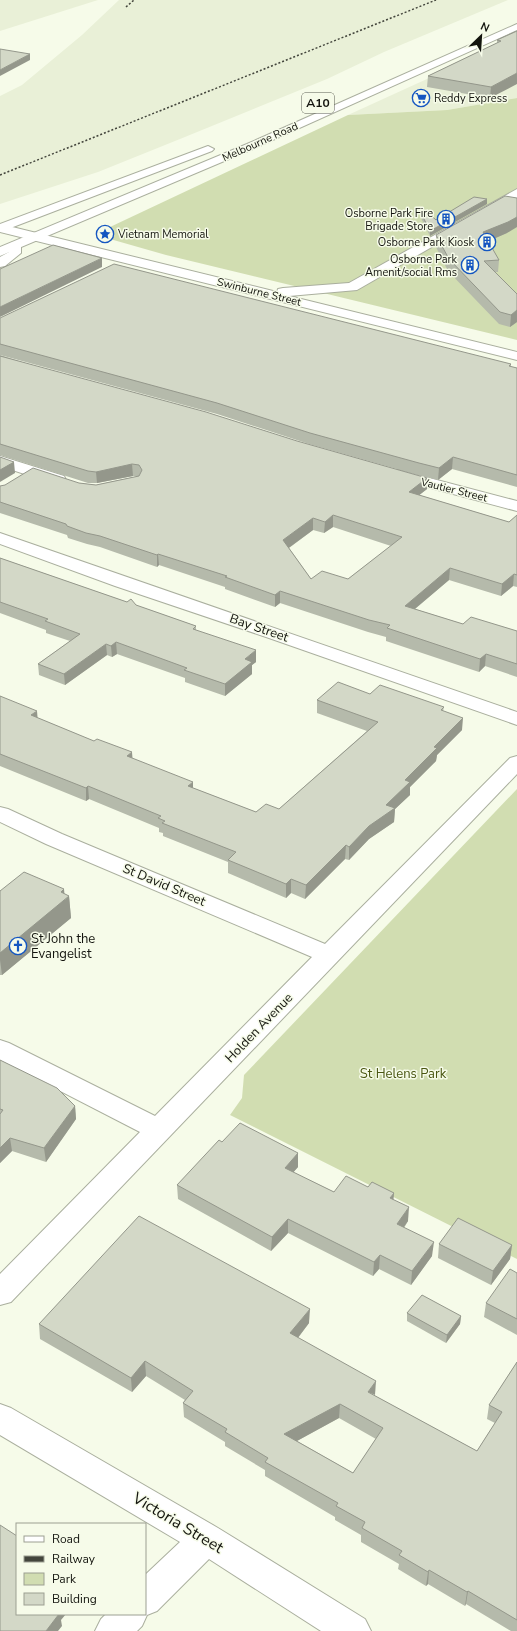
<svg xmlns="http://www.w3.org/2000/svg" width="517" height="1631" font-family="'Nunito Sans',sans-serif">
<rect width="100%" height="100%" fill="#f6fbe9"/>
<g fill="#e9f0d7">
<path d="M 0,0 L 98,0 L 0,31 Z"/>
<path d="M 119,0 L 508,0 L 384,52 L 327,79 L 180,139 L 98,172 L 0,204 L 0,96 L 22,85 L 82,35 Z"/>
<path d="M 517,43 L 517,98 L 447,110 L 348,115 L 462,63 Z"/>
</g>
<g fill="#d1ddb1">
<path d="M 517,98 L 517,340 L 166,255 L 110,239 L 110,227 L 348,115 L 447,110 Z"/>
<path d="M 517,789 L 517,1259 L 230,1115 L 242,1098 L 244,1075 Z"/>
</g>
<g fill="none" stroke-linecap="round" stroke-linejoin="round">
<defs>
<g id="minor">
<path d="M 517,189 L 517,198 L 357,290 L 289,296 L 517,352 L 517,360 L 0,232 L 0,224 L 277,292 L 278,289 L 283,288 L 349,283 Z"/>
<path d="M 15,242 L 19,243 L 21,246 L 21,253 L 5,266 L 0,267 L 0,257 L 9,252 L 9,246 L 11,243 Z"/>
<path d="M 0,456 L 64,476 L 66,480 L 64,484 L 58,485 L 0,466 Z"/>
<path d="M 399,470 L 517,501 L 517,511 L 393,478 L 391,475 L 393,472 Z"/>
<path d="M 0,533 L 517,712 L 517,725 L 269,638 L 115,586 L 0,544 Z"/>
<path d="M 517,756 L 517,774 L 11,1302 L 0,1305 L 0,1274 L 140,1132 L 0,1060 L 0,1040 L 9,1043 L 155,1116 L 312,957 L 46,844 L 0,822 L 0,807 L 8,809 L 62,834 L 325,944 L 510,758 Z"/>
<path d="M 0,1404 L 11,1408 L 218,1528 L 365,1619 L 371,1631 L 321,1631 L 209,1559 L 157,1611 L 147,1615 L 142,1626 L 137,1631 L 95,1631 L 101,1619 L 106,1614 L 145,1614 L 145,1575 L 180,1542 L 0,1435 Z"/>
</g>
<g id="highway">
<path d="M 517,24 L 517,30 L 255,148 L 0,256 L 0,247 L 247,144 Z"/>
<path d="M 208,146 L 214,149 L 212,151 L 0,232 L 0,224 Z"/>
</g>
</defs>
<use href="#minor" stroke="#aaaf9e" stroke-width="2"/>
<use href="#highway" stroke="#aaaf9e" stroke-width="2"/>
<use href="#minor" fill="#fff" fill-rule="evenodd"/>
<use href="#highway" fill="#fff" fill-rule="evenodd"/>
<g stroke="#43453c" stroke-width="1.5" stroke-dasharray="2 2" stroke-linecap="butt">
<path d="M 126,7 L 134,0"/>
<path d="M 0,175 L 436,0"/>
</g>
</g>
<g fill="#b5baab" fill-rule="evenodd">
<path d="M 517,31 L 490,98 L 427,87 L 428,76 L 497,43 L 497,40 Z"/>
<path d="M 487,204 L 430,236 L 421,218 L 421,213 L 436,220 Z"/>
<path d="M 507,233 L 488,241 L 499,260 L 498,272 L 495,272 L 517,294 L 517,322 L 510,327 L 499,324 L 448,271 L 436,247 L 436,235 Z"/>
<path d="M 0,318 L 511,364 L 511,367 L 517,368 L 517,487 L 452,469 L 438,480 L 418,475 L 309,444 L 217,414 L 0,355 Z"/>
<path d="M 0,355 L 427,489 L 419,495 L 509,522 L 517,515 L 517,587 L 513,586 L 501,596 L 449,580 L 415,609 L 463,624 L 517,631 L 517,677 L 485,666 L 479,672 L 386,641 L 386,637 L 368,632 L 280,603 L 275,607 L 225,589 L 225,587 L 159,565 L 157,567 L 100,547 L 87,544 L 68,538 L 67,535 L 0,513 L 0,486 L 79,483 L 96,485 L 138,476 L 133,476 L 97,483 L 88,483 L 0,455 ZM 333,527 L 391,546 L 348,579 L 311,579 L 289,548 L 313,530 L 324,533 Z"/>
<path d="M 0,558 L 196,626 L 196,630 L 256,662 L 252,665 L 252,674 L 225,696 L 185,682 L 185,678 L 117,654 L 112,657 L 107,655 L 65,685 L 39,675 L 38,664 L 70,641 L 46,633 L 46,630 L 0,613 Z"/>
<path d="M 370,694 L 444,707 L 443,711 L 462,730 L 437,755 L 436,761 L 410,787 L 410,795 L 395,809 L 394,822 L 369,839 L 349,860 L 345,859 L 305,899 L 291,893 L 286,898 L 228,873 L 228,862 L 163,836 L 163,833 L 159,832 L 159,828 L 89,799 L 86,801 L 0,766 L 0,696 L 38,718 L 132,758 L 193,788 L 256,812 L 279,809 L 367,731 L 317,713 L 317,700 Z"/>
<path d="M 64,889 L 64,894 L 69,896 L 71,918 L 2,975 L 0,975 L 0,891 Z"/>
<path d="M 0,1060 L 75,1106 L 76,1119 L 46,1162 L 12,1151 L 0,1163 Z"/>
<path d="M 222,1142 L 298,1153 L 298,1167 L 293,1172 L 334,1192 L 394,1200 L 408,1221 L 404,1228 L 432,1256 L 411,1285 L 379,1269 L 373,1276 L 288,1233 L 271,1251 L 178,1199 L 177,1185 Z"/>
<path d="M 439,1244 L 512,1245 L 510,1259 L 491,1285 L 438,1258 Z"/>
<path d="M 517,1273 L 517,1335 L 484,1317 L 486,1303 Z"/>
<path d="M 407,1313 L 461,1316 L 460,1324 L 446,1343 L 407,1321 Z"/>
<path d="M 309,1323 L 298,1338 L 375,1396 L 477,1451 L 495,1423 L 487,1419 L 489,1405 L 517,1362 L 517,1631 L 511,1631 L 466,1604 L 465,1606 L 428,1584 L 426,1586 L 398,1569 L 399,1564 L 361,1542 L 361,1535 L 335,1520 L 335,1517 L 265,1476 L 265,1470 L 225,1446 L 225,1442 L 184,1417 L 183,1403 L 185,1400 L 146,1376 L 132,1392 L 40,1339 L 39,1324 ZM 339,1418 L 376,1439 L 353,1473 L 297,1441 Z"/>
</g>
<g fill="#94978b">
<path d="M 30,54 L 30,60 L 0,76 L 0,70 Z"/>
<path d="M 517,73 L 517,84 L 490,98 L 491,87 Z"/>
<path d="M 487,199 L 487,204 L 430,236 L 430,231 Z"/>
<path d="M 517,217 L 517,227 L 507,233 L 482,244 L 483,232 Z"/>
<path d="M 102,258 L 102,267 L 0,317 L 0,307 Z"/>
<path d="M 517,310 L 517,322 L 510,327 L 511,315 Z"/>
<path d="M 453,457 L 452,469 L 438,480 L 439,468 Z"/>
<path d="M 14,462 L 15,473 L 0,482 L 0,468 Z"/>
<path d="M 132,464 L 133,476 L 97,483 L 96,472 Z"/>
<path d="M 427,478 L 427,489 L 408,504 L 409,492 Z"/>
<path d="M 333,515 L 333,527 L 324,533 L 325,522 Z"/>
<path d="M 313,518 L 313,530 L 283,552 L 283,540 Z"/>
<path d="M 158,554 L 159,565 L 157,567 L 157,555 Z"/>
<path d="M 450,568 L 449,580 L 404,618 L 405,606 Z"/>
<path d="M 514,574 L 513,586 L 501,596 L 502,584 Z"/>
<path d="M 280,591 L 280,603 L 275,607 L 275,595 Z"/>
<path d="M 116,642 L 117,654 L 112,657 L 111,646 Z"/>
<path d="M 106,644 L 107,655 L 65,685 L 64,674 Z"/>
<path d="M 256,650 L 256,662 L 252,665 L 252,674 L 225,696 L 225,684 L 245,659 Z"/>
<path d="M 486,654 L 485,666 L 479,672 L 480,659 Z"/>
<path d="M 37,711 L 38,723 L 31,715 Z"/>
<path d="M 463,718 L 462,730 L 437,755 L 436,761 L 410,787 L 410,795 L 395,809 L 394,822 L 369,839 L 349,860 L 349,847 L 386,805 L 405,780 L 434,747 Z"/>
<path d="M 132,752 L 133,765 L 127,756 Z"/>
<path d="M 193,782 L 193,795 L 188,786 Z"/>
<path d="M 88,786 L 89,799 L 86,801 L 86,788 Z"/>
<path d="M 346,845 L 345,859 L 305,899 L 306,885 Z"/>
<path d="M 291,879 L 291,893 L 286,898 L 286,884 Z"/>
<path d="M 64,889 L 65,900 L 69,896 L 71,918 L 2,975 L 0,960 L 0,953 Z"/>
<path d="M 75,1106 L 76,1119 L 46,1162 L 44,1148 Z"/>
<path d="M 10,1138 L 12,1151 L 0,1163 L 0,1148 Z"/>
<path d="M 298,1153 L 298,1167 L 285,1182 L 285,1168 Z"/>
<path d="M 394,1193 L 393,1207 L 390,1198 Z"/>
<path d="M 409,1207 L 408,1221 L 396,1238 L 397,1224 Z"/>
<path d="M 288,1219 L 288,1233 L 271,1251 L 272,1237 Z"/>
<path d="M 434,1242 L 432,1256 L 411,1285 L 412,1271 Z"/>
<path d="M 512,1245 L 510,1259 L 491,1285 L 493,1271 Z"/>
<path d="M 380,1255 L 379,1269 L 373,1276 L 374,1262 Z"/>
<path d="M 310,1309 L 309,1323 L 290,1348 L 290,1333 Z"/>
<path d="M 461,1316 L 460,1324 L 446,1343 L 447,1335 Z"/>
<path d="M 145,1361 L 146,1376 L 132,1392 L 131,1378 Z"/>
<path d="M 376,1381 L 375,1395 L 368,1392 Z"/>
<path d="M 340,1404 L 339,1418 L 284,1448 L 284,1434 Z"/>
<path d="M 429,1570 L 428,1584 L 426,1586 L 428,1572 Z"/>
<path d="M 468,1591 L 466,1604 L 465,1606 L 467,1592 Z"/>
<path d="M 58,1614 L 66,1614 L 61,1620 L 62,1626 L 58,1631 L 46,1631 Z"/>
</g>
<g fill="#d3d8c7" stroke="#94978b" fill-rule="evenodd">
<path d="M 517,31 L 517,73 L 491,87 L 428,76 L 501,41 L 497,40 Z"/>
<path d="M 0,49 L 30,54 L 0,70 Z"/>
<path d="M 505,196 L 517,198 L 517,217 L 508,222 L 483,232 L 499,260 L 484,261 L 517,294 L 517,310 L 511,315 L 500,312 L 449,259 L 436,235 Z"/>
<path d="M 474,197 L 487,199 L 430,231 L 421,213 L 425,210 L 436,220 Z"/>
<path d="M 53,245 L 102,258 L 0,307 L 0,269 Z"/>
<path d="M 114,264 L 511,364 L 509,366 L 517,368 L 517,475 L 453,457 L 439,468 L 419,463 L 310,433 L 217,403 L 0,344 L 0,318 Z"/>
<path d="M 0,356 L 206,412 L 297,441 L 427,478 L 409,492 L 509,522 L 517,515 L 517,575 L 514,574 L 502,584 L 450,568 L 405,606 L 463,624 L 471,617 L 517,631 L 517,664 L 486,654 L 480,659 L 387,628 L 390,625 L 369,620 L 280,591 L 275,595 L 225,577 L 227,576 L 158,554 L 157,555 L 100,536 L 86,533 L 67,526 L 66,524 L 0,502 L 0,486 L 5,485 L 33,468 L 79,483 L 96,485 L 139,476 L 142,470 L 139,465 L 132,464 L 96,472 L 88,471 L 0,444 ZM 333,515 L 402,537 L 348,579 L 322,571 L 311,579 L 283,540 L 313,518 L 325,522 Z"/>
<path d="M 0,457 L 14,462 L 0,470 Z"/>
<path d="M 0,558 L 127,602 L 131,599 L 136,605 L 196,626 L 193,629 L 256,650 L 245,659 L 252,662 L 225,684 L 184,670 L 187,668 L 116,642 L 111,646 L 106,644 L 64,674 L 38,664 L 80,634 L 45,621 L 48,619 L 0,602 Z"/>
<path d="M 338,682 L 370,694 L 380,685 L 444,707 L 441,710 L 463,718 L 434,747 L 437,748 L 405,780 L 410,782 L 386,805 L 395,808 L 369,826 L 349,847 L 346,845 L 306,885 L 291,879 L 286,884 L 228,860 L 236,852 L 162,823 L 165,821 L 158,818 L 161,816 L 88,786 L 86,788 L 0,754 L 0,696 L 37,711 L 31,715 L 94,741 L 97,739 L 132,752 L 127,756 L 193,782 L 188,786 L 256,812 L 266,804 L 279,809 L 378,722 L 317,700 Z"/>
<path d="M 24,872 L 64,889 L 61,892 L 69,896 L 0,953 L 0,891 Z"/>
<path d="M 0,1060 L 57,1088 L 75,1106 L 44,1148 L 10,1138 L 0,1148 L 0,1114 L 3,1110 L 0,1109 Z"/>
<path d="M 240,1123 L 298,1153 L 285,1168 L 334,1192 L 346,1176 L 368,1187 L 372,1182 L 394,1193 L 390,1198 L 409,1207 L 397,1224 L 434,1242 L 412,1271 L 380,1255 L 374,1262 L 288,1219 L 272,1237 L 177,1185 L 219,1140 L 222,1142 Z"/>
<path d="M 139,1216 L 310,1309 L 290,1333 L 376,1381 L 368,1392 L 477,1451 L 502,1412 L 489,1405 L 517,1362 L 517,1620 L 468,1591 L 467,1592 L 429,1570 L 428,1572 L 399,1555 L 402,1551 L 362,1528 L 365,1522 L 336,1506 L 338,1503 L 265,1462 L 268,1458 L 225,1432 L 227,1429 L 183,1403 L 193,1391 L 145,1361 L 131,1378 L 39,1324 ZM 340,1404 L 383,1428 L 353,1473 L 284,1434 Z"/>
<path d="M 458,1218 L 512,1245 L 493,1271 L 439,1244 Z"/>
<path d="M 510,1269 L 517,1273 L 517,1319 L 486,1303 Z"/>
<path d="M 422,1295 L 461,1316 L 447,1335 L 407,1313 Z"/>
<path d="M 0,1525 L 17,1536 L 17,1614 L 59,1614 L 46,1631 L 0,1631 Z"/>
</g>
<defs>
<symbol id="supermarket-ring" viewBox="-11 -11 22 22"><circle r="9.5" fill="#f6fbe9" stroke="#1456c1" stroke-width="1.5"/><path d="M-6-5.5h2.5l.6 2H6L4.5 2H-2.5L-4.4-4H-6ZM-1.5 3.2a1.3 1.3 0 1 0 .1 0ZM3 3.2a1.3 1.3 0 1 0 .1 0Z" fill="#1456c1"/></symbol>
<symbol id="building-ring" viewBox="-11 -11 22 22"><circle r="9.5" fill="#f6fbe9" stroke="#1456c1" stroke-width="1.5"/><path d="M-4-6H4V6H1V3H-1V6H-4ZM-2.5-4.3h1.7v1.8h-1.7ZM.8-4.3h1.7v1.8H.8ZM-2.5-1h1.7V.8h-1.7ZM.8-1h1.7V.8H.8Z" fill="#1456c1"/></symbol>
<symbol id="sight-ring" viewBox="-11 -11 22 22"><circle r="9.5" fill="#f6fbe9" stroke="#1456c1" stroke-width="1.5"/><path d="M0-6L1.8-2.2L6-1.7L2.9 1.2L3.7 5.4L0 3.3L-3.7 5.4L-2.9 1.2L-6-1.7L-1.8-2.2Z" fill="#1456c1"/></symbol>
<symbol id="church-ring" viewBox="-11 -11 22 22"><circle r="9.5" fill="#f6fbe9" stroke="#1456c1" stroke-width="1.5"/><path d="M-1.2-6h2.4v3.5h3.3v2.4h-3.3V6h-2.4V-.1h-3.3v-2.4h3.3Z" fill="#1456c1"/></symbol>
</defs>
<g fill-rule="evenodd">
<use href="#supermarket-ring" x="411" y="88" width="20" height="20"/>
<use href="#building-ring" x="436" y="209" width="20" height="20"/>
<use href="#sight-ring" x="95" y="224" width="20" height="20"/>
<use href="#building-ring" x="477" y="232" width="20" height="20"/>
<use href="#building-ring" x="460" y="255" width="20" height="20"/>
<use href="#church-ring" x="8" y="936" width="20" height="20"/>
</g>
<g text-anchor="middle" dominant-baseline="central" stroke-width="3" stroke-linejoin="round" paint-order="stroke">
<g font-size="11" fill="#14150f" stroke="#f6fbe9" text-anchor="end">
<text x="434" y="98" text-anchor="start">Reddy Express</text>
<text x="433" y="213">Osborne Park Fire<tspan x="433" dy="13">Brigade Store</tspan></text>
<text x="118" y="234" text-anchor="start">Vietnam Memorial</text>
<text x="474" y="242">Osborne Park Kiosk</text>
<text x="457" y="259">Osborne Park<tspan x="457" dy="13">Amenit/social Rms</tspan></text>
</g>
<g font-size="11" fill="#14150f" stroke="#f6fbe9">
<text transform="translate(260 142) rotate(-24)">Melbourne Road</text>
<text transform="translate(259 292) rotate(14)">Swinburne Street</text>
<text transform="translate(454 490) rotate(14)">Vautier Street</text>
</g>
<rect fill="#f6fbe9" stroke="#585a50" stroke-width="1" x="302" y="93" width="32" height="20" rx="3"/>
<g font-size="12" font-weight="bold" fill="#14150f">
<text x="318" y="103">A10</text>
</g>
<g font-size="13" fill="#14150f" stroke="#f6fbe9">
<text transform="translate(259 628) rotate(19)">Bay Street</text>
<text transform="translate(164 885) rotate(23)">St David Street</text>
<text transform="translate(259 1028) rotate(-46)">Holden Avenue</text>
</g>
<g font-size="13" fill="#14150f" stroke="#f6fbe9" text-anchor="start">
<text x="31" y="939">St John the<tspan x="31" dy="15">Evangelist</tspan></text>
</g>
<g font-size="13" fill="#495611" stroke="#f6fbe9">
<text x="403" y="1074">St Helens Park</text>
</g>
<g font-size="16" fill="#14150f" stroke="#f6fbe9">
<text transform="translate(178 1523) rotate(31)">Victoria Street</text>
</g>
</g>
<rect x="16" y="1523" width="130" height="92" fill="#f6fbe9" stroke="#9c9f92"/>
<rect x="24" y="1536" width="20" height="6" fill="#ffffff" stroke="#9c9f92"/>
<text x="52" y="1543" font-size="12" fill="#14150f">Road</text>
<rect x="24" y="1556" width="20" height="6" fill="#43453c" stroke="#9c9f92"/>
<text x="52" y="1563" font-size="12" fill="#14150f">Railway</text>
<rect x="24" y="1573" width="20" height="12" fill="#d1ddb1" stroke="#9c9f92"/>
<text x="52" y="1583" font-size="12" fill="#14150f">Park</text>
<rect x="24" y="1593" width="20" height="12" fill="#d3d8c7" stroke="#9c9f92"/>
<text x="52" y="1603" font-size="12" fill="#14150f">Building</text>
<g transform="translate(481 36) rotate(25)" stroke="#f6fbe9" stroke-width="3" paint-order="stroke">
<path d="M0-3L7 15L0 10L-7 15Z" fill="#14150f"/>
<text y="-6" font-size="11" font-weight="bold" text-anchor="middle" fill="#14150f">N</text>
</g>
</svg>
